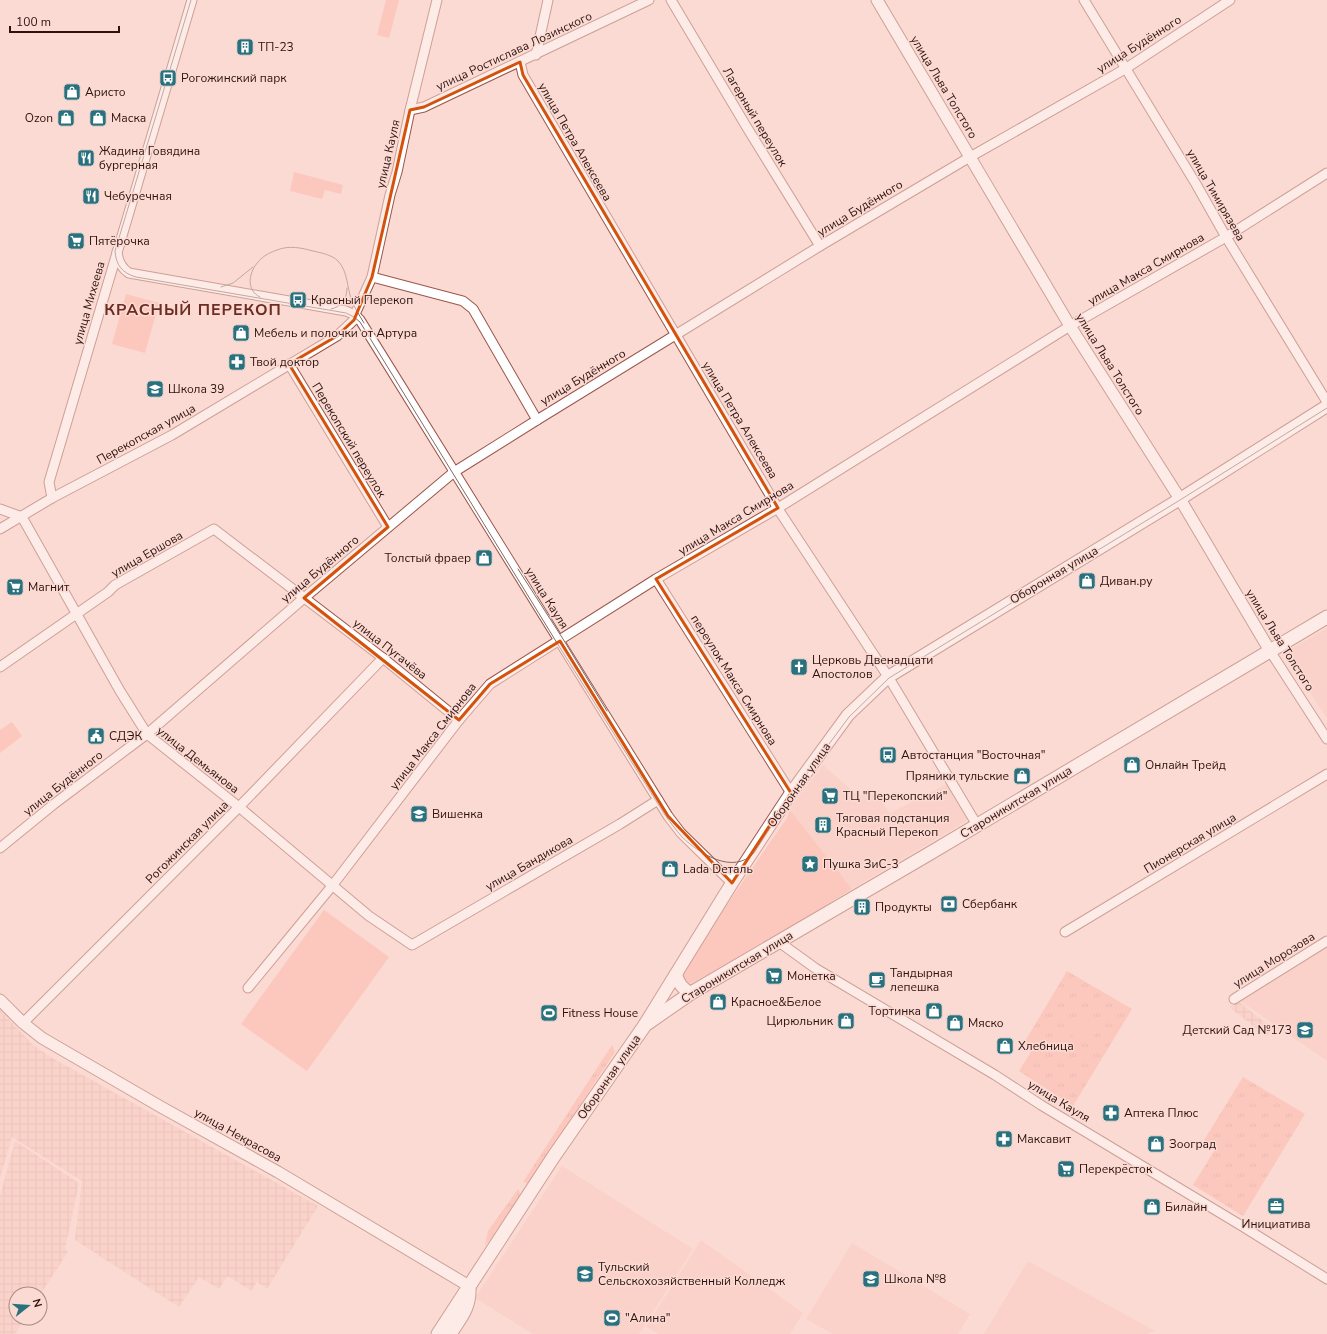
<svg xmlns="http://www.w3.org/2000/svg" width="1327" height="1334" font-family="'Nunito Sans',sans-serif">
<defs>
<pattern id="industrial-grid" width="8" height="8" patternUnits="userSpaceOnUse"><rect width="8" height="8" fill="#fbc7bc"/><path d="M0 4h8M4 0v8" fill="none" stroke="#d7aaa0"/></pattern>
<pattern id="grass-tufts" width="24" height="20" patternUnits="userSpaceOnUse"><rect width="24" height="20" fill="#feafa0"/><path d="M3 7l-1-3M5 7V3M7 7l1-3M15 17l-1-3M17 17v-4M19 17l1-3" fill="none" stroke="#da9689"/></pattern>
</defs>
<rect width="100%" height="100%" fill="#fadad3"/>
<g fill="#fbc7bc">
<path d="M 1327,628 L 1327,718 L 1284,653 Z"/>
<path d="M 823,765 L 857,795 L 876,794 L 890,813 L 947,784 L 968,820 L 852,889 L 790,810 L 796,800 Z"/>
<path d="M 1327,946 L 1327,1061 L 1239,1000 Z"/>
<path d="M 562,1166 L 693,1249 L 639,1334 L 533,1334 L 475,1298 Z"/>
<path d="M 701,1240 L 803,1313 L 790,1334 L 659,1334 L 646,1327 Z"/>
<path d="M 852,1243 L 970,1314 L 958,1334 L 833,1334 L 806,1319 Z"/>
<path d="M 1028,1261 L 1155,1331 L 1146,1334 L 984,1334 Z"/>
</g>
<g fill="url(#industrial-grid)">
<path d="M 1238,1001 L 1273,1029 L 1266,1036 L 1229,1007 Z"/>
<path d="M 0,1010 L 33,1045 L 54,1059 L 318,1206 L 267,1289 L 257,1282 L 251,1291 L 228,1276 L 219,1289 L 199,1277 L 179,1307 L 75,1240 L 82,1181 L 12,1137 L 0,1178 Z"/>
<path d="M 15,1141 L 79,1183 L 65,1249 L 68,1252 L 40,1295 L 40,1294 L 16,1294 L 16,1318 L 25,1318 L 15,1334 L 0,1334 L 0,1196 Z"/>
</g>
<g fill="url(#grass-tufts)">
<path d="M 1067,971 L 1132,1009 L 1073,1106 L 1019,1071 L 1032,1050 L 1024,1043 Z"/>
<path d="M 612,1045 L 615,1052 L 529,1182 L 527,1183 L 523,1182 Z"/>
<path d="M 1243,1077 L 1305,1114 L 1243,1216 L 1193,1185 L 1216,1148 L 1204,1140 Z"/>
<path d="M 518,1189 L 520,1193 L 519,1198 L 491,1239 L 485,1245 L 488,1231 Z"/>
</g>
<g fill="#feafa0">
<path d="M 386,0 L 399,0 L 389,38 L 377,35 Z"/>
<path d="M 294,172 L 343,185 L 341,194 L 325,190 L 322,199 L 290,191 Z"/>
<path d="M 126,294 L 159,303 L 145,353 L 112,344 Z"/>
<path d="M 12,722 L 22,736 L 0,753 L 0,730 Z"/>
<path d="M 790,810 L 852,889 L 757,948 L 690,984 L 681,975 L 724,909 L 787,818 Z"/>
<path d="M 324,910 L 389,957 L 307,1071 L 241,1024 Z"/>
<path d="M 1083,1017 L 1092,1022 L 1085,1044 L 1068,1033 Z"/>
</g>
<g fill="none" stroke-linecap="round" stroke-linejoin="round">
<defs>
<g id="minor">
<path d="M 671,0 L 746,126 L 820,246"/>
<path d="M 1084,0 L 1196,184 L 1226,237 L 1327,402"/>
<path d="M 536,55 L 548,0"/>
<path d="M 520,62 L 523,75 L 780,512 L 889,678 L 977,825"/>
<path d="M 410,110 L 424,107 L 649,0"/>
<path d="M 117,252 C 118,261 121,268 129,273 L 346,311 L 355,315 L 360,320 L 668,816 L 681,833 L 732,883"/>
<path d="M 372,277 L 463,301 L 473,309 L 537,420"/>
<path d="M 289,364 L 388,527"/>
<path d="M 52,498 L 49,482 L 192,0"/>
<path d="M 0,509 L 22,517 L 120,691 L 147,734 L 239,807 L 369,916 L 412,945 L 620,824 L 658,800"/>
<path d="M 0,529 L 52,498 L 172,435 L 337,336 L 354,320 L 356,312 L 372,277 L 390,195 L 397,172 L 410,110 L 437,0"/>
<path d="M 656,579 L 791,793"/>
<path d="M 1270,651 L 1327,739"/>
<path d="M 0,667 L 108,592 L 115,585 L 214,529 L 383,658 L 459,720"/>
<path d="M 0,848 L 54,804 L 147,734 L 304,598 L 454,472 L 537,420 L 820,246 L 970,157 L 1125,69 L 1230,0"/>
<path d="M 1065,932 L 1327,774"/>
<path d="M 779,942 L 815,968 L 995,1075 L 1041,1105 L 1242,1226 L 1327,1279"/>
<path d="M 248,988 L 332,886 L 459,720 L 490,684 L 656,579 L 778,508 L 1070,326 L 1226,237 L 1327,173"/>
<path d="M 1234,999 L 1327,941"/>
<path d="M 23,1023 L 239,807 L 383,658"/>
</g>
<g id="tertiary">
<path d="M 877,0 L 1070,326 L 1180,499 L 1270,651"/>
<path d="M 0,1000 L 23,1023 L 42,1038 L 161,1107 L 278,1172 L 469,1286"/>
</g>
<g id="secondary">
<path d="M 676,974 C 678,983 682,989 691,993"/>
<path d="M 645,1024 L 732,883 L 791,793 L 848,715 L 888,677 L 1180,499 L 1327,406"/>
</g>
<g id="primary">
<path d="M 438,1334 L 554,1156 L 645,1025 L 691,993 L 927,855 L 1327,617"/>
<path d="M 450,1334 C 460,1318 470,1308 469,1288"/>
</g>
</defs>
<use href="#minor" stroke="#9b574a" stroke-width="11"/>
<use href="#tertiary" stroke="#9b574a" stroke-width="13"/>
<use href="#secondary" stroke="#9b574a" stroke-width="14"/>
<use href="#primary" stroke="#9b574a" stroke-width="15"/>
<use href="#minor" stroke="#fff" stroke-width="9"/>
<use href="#tertiary" stroke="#fff" stroke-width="11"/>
<use href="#secondary" stroke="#fff" stroke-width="12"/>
<use href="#primary" stroke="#fff" stroke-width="13"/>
<g stroke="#866862" stroke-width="1">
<path d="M 191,0 L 115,251 C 116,265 122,273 136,277 L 346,313 L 354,317 L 360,322 L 557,643 L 665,815 C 670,822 676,830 682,837 C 700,854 733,875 754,853 L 792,794 L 849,717 L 889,678 L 1180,500 L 1327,408"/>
<path d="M 221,287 L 233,283 L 253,267"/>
<path d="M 260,297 C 245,290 249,271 259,261 C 263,256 271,252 277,250 C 289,245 302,248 313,251 C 322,253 332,255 338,261 C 348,271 347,289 352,301 C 355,309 360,316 364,323"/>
<path d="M 331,309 C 341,307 347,299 347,288"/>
<path d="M 518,569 L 563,639 L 607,711"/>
</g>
</g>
<path d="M0 0H1327V1334H0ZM 520,62 L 523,75 L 778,508 L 656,579 L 791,793 L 732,883 L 668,816 L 560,641 L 490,684 L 459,720 L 304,598 L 388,527 L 289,364 L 337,336 L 354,320 L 372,277 L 410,110 L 424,107 Z" fill="#fadad3" fill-opacity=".55" fill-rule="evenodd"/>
<path fill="none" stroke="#d5520c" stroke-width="3" stroke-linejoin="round" d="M 520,62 L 523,75 L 778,508 L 656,579 L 791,793 L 732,883 L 668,816 L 560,641 L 490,684 L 459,720 L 304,598 L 388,527 L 289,364 L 337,336 L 354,320 L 372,277 L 410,110 L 424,107 Z"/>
<defs>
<symbol id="building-square" viewBox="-11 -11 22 22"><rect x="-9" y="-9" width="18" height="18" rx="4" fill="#2a717e" stroke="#fadad3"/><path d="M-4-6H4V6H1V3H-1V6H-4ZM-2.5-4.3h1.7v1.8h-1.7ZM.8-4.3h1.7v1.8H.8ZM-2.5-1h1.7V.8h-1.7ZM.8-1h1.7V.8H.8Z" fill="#fff"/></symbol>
<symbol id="bus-square" viewBox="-11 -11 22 22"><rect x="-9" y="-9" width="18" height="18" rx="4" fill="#2a717e" stroke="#fadad3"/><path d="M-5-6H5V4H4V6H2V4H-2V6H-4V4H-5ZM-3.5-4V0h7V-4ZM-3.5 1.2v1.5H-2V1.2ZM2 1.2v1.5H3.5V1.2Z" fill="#fff"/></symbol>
<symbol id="shop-square" viewBox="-11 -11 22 22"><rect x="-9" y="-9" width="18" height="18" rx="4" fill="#2a717e" stroke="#fadad3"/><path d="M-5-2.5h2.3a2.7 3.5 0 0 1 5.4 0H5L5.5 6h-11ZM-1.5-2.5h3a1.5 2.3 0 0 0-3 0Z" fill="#fff"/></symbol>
<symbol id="restaurant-square" viewBox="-11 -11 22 22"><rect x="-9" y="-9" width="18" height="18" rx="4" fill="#2a717e" stroke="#fadad3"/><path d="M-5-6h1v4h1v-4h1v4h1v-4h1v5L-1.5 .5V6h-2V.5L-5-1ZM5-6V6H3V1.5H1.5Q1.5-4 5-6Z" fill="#fff"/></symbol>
<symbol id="supermarket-square" viewBox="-11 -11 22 22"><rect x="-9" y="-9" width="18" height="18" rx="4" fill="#2a717e" stroke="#fadad3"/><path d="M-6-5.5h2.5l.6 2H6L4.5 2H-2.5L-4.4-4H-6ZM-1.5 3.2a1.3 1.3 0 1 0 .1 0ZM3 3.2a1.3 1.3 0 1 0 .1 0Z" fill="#fff"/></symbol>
<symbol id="pharmacy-square" viewBox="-11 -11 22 22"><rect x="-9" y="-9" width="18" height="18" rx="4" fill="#2a717e" stroke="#fadad3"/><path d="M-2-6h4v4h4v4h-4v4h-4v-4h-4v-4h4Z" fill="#fff"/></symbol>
<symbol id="school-square" viewBox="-11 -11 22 22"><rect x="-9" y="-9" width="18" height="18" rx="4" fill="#2a717e" stroke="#fadad3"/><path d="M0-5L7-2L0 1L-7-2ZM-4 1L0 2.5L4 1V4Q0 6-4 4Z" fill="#fff"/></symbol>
<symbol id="church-square" viewBox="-11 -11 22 22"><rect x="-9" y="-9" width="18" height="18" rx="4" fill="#2a717e" stroke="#fadad3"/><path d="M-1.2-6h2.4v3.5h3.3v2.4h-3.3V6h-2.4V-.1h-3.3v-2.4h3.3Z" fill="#fff"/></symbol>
<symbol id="civic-square" viewBox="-11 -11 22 22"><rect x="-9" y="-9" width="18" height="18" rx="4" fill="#2a717e" stroke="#fadad3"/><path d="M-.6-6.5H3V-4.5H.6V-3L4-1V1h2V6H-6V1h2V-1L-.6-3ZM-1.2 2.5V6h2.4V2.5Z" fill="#fff"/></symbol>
<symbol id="sight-square" viewBox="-11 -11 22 22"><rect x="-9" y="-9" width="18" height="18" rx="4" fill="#2a717e" stroke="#fadad3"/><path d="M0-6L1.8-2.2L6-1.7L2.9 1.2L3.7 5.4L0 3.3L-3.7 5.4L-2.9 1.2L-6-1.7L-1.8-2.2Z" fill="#fff"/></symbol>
<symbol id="bank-square" viewBox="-11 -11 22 22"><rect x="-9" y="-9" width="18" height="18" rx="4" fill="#2a717e" stroke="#fadad3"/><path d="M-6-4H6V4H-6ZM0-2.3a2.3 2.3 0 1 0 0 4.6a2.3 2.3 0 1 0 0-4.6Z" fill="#fff"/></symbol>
<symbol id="cafe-square" viewBox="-11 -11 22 22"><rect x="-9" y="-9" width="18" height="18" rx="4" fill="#2a717e" stroke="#fadad3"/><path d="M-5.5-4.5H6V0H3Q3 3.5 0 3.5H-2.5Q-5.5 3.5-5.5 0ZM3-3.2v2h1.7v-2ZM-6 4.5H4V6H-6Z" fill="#fff"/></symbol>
<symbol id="stadium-square" viewBox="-11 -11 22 22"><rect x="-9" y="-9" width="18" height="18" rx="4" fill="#2a717e" stroke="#fadad3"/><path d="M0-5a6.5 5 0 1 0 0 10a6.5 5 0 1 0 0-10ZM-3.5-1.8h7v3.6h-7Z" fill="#fff"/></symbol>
<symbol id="office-square" viewBox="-11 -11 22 22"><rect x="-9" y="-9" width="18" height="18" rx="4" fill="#2a717e" stroke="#fadad3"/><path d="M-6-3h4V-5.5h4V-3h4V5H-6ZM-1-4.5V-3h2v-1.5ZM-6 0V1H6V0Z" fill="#fff"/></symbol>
<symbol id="university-square" viewBox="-11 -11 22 22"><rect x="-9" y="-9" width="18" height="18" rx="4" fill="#2a717e" stroke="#fadad3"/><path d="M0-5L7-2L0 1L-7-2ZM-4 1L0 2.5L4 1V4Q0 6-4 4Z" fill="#fff"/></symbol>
</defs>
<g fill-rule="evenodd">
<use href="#building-square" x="235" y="37" width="20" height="20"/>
<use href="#bus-square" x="158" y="68" width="20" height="20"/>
<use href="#shop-square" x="62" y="82" width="20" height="20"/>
<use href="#shop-square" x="56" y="108" width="20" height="20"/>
<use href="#shop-square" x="88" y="108" width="20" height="20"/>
<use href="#restaurant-square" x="76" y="148" width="20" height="20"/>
<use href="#restaurant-square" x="81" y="186" width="20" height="20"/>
<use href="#supermarket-square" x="66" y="231" width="20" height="20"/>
<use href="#bus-square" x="288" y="290" width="20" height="20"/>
<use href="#shop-square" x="231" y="323" width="20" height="20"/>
<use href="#pharmacy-square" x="227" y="352" width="20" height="20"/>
<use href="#school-square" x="145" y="379" width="20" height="20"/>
<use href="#shop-square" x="474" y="548" width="20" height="20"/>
<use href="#shop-square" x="1077" y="571" width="20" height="20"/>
<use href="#supermarket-square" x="5" y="577" width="20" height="20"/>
<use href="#church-square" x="789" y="657" width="20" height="20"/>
<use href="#civic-square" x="86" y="726" width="20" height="20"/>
<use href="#bus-square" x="878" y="745" width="20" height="20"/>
<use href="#shop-square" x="1122" y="755" width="20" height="20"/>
<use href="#shop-square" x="1012" y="766" width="20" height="20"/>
<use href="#supermarket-square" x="820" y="786" width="20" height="20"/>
<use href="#school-square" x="409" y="804" width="20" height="20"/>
<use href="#building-square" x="813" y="815" width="20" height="20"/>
<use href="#sight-square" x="800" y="854" width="20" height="20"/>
<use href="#shop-square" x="660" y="859" width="20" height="20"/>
<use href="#bank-square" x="939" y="894" width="20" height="20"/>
<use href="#building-square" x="852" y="897" width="20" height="20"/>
<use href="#supermarket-square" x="764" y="966" width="20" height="20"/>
<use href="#cafe-square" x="867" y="970" width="20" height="20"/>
<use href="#shop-square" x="708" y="992" width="20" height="20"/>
<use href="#shop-square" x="924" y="1001" width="20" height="20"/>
<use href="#stadium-square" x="539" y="1003" width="20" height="20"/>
<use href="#shop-square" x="836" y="1011" width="20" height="20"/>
<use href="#shop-square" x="945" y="1013" width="20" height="20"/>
<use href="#school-square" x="1295" y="1020" width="20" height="20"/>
<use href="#shop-square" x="995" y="1036" width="20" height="20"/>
<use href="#pharmacy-square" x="1101" y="1103" width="20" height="20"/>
<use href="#pharmacy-square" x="994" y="1129" width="20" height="20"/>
<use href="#shop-square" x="1146" y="1134" width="20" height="20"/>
<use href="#supermarket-square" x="1056" y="1159" width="20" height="20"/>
<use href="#office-square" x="1266" y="1196" width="20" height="20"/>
<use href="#shop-square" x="1142" y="1197" width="20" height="20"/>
<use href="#university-square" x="575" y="1264" width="20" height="20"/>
<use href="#school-square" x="861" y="1269" width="20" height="20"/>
<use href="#stadium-square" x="602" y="1308" width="20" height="20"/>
</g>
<g text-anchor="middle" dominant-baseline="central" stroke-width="3" stroke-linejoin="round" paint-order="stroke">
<g font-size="12" fill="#2e120d" stroke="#fadad3">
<text transform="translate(1139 44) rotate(-32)">улица Будённого</text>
<text transform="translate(514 51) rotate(-25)">улица Ростислава Лозинского</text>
<text transform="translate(944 87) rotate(59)">улица Льва Толстого</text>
<text transform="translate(755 117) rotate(59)">Лагерный переулок</text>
<text transform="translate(575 142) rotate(60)">улица Петра Алексеева</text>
<text transform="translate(388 154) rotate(-77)">улица Кауля</text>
<text transform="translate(1216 195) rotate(60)">улица Тимирязева</text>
<text transform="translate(860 208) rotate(-31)">улица Будённого</text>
<text transform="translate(1146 269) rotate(-30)">улица Макса Смирнова</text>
<text transform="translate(89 303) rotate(-74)">улица Михеева</text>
<text transform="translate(1110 364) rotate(58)">улица Льва Толстого</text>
<text transform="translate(583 377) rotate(-31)">улица Будённого</text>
<text transform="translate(740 420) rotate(59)">улица Петра Алексеева</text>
<text transform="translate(146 434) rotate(-29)">Перекопская улица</text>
<text transform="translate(349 440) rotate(59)">Перекопский переулок</text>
<text transform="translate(736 518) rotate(-31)">улица Макса Смирнова</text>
<text transform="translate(147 554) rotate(-30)">улица Ершова</text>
<text transform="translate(320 569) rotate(-40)">улица Будённого</text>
<text transform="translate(1054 575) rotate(-31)">Оборонная улица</text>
<text transform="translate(547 598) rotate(58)">улица Кауля</text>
<text transform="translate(1280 640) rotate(58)">улица Льва Толстого</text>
<text transform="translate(390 649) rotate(38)">улица Пугачёва</text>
<text transform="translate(734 680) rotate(58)">переулок Макса Смирнова</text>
<text transform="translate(433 736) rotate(-52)">улица Макса Смирнова</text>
<text transform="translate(198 760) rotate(38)">улица Демьянова</text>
<text transform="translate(63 783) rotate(-38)">улица Будённого</text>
<text transform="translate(799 785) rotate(-55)">Оборонная улица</text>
<text transform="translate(1016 802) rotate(-31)">Староникитская улица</text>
<text transform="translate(187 842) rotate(-45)">Рогожинская улица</text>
<text transform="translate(1190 843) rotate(-31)">Пионерская улица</text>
<text transform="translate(529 863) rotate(-30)">улица Бандикова</text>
<text transform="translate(1274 960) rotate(-32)">улица Морозова</text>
<text transform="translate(737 967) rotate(-31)">Староникитская улица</text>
<text transform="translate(609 1077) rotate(-55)">Оборонная улица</text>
<text transform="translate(1059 1101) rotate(31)">улица Кауля</text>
<text transform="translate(238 1135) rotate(29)">улица Некрасова</text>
</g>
<g font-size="12" fill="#2e120d" stroke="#fadad3" text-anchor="start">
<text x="258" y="47">ТП-23</text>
<text x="181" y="78">Рогожинский парк</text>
<text x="85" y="92">Аристо</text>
<text x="53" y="118" text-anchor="end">Ozon</text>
<text x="111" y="118">Маска</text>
<text x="99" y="151">Жадина Говядина<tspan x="99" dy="14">бургерная</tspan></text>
<text x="104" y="196">Чебуречная</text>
<text x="89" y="241">Пятёрочка</text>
<text x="311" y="300">Красный Перекоп</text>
<text x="254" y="333">Мебель и полочки от Артура</text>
<text x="250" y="362">Твой доктор</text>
<text x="168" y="389">Школа 39</text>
<text x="471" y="558" text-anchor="end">Толстый фраер</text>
<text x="1100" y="581">Диван.ру</text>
<text x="28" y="587">Магнит</text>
<text x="812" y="660">Церковь Двенадцати<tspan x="812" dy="14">Апостолов</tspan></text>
<text x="109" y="736">СДЭК</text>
<text x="901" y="755">Автостанция "Восточная"</text>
<text x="1145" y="765">Онлайн Трейд</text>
<text x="1009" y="776" text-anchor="end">Пряники тульские</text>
<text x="843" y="796">ТЦ "Перекопский"</text>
<text x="432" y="814">Вишенка</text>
<text x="836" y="818">Тяговая подстанция<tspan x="836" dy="14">Красный Перекоп</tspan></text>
<text x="823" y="864">Пушка ЗиС-3</text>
<text x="683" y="869">Lada Dеталь</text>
<text x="962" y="904">Сбербанк</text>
<text x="875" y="907">Продукты</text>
<text x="890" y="973">Тандырная<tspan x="890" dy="14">лепешка</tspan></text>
<text x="787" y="976">Монетка</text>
<text x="731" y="1002">Красное&amp;Белое</text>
<text x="921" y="1011" text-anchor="end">Тортинка</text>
<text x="562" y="1013">Fitness House</text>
<text x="833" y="1021" text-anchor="end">Цирюльник</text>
<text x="968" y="1023">Мяско</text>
<text x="1292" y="1030" text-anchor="end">Детский Сад №173</text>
<text x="1018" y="1046">Хлебница</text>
<text x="1124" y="1113">Аптека Плюс</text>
<text x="1017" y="1139">Максавит</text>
<text x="1169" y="1144">Зооград</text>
<text x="1079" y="1169">Перекрёсток</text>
<text x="1165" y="1207">Билайн</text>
<text x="1276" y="1224" text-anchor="middle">Инициатива</text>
<text x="598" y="1267">Тульский<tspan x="598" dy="14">Сельскохозяйственный Колледж</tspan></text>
<text x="884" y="1279">Школа №8</text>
<text x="625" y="1318">"Алина"</text>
</g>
<g font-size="16" font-weight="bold" letter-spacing="1" fill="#6c2c22" stroke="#fadad3">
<text x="193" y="310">КРАСНЫЙ ПЕРЕКОП</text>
</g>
</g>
<g transform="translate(28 1306) rotate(73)"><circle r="19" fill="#fadad3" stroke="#a88a84"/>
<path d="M0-3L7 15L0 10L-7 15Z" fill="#2a717e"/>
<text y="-6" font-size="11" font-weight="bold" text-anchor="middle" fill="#2e120d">N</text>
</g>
<path d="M10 26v6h109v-6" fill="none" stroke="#2e120d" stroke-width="2"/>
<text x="16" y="26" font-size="12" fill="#2e120d" stroke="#fadad3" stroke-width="3" paint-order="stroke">100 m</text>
</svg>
